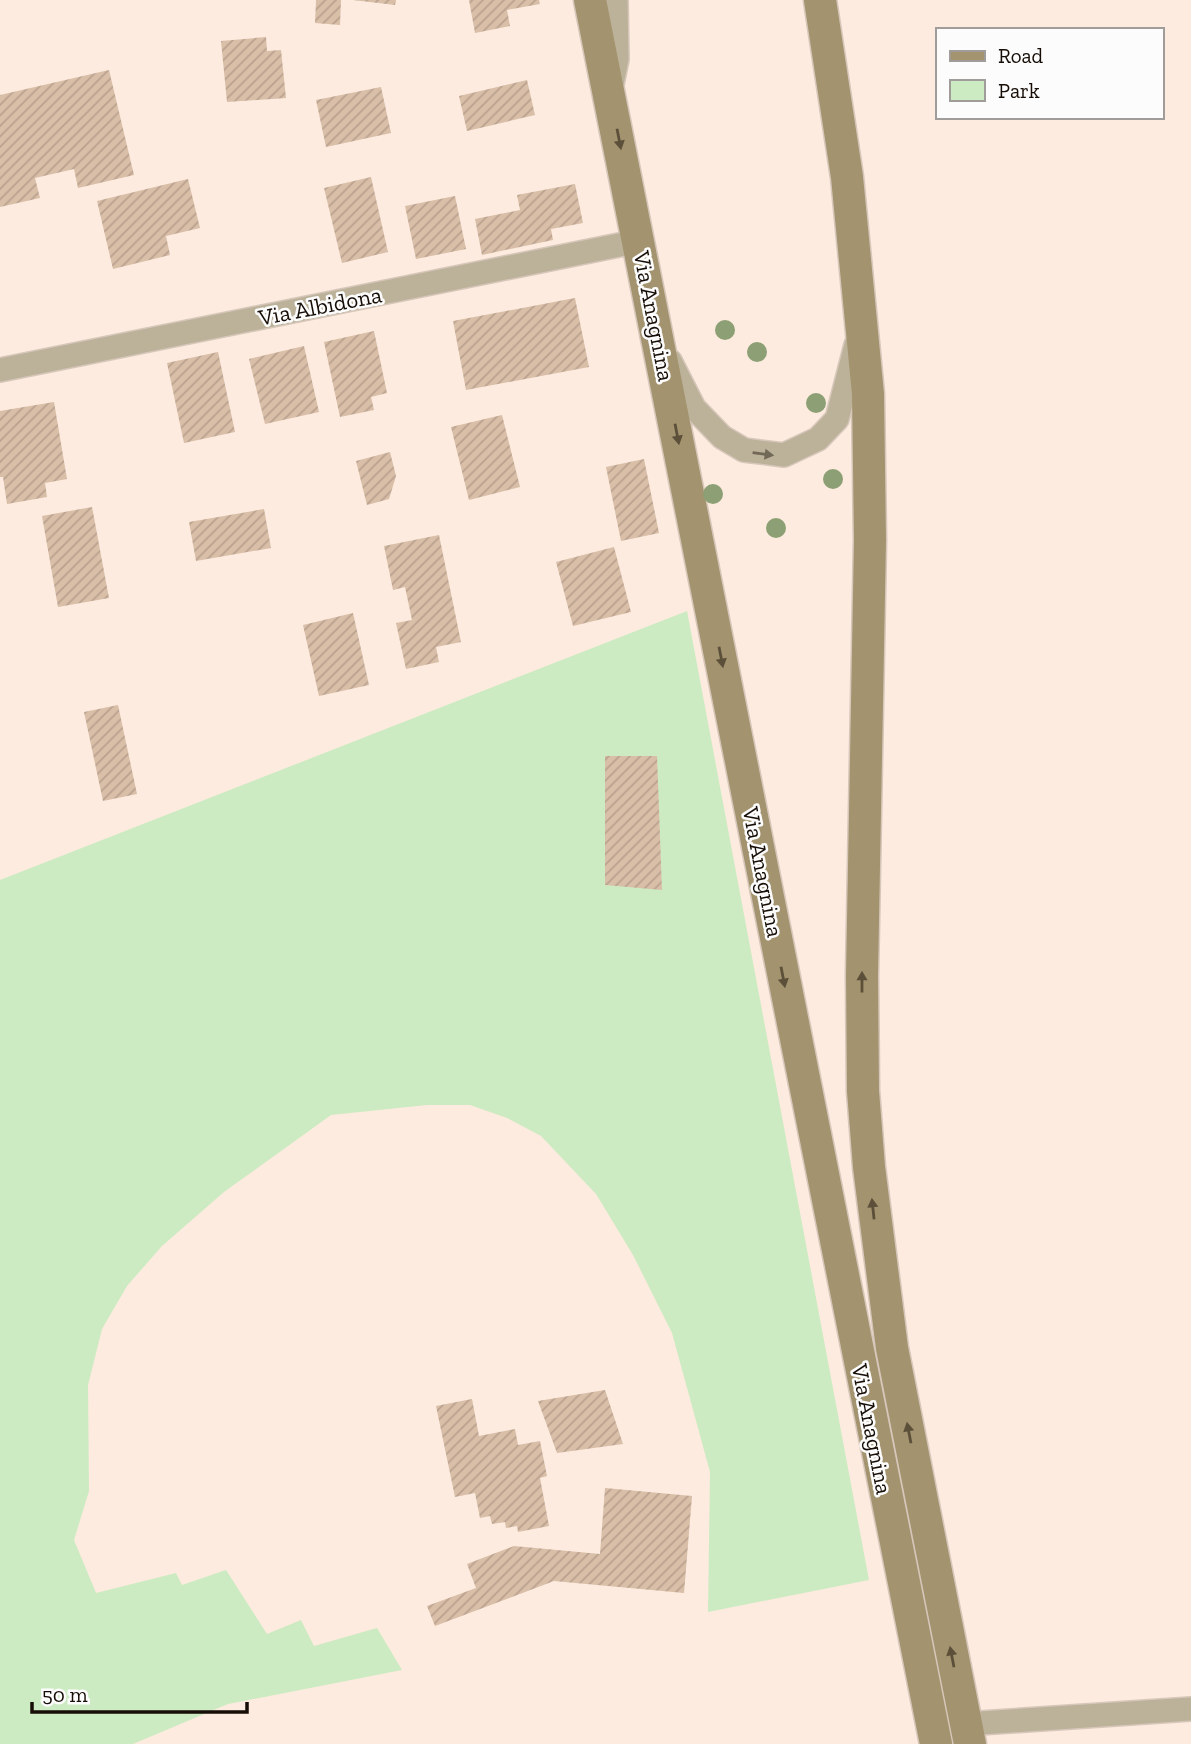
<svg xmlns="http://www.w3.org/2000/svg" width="1191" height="1744" font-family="'Zilla Slab',serif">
<defs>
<pattern id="building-hatch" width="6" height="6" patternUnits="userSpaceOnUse" patternTransform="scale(1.75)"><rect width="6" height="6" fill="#d9bea8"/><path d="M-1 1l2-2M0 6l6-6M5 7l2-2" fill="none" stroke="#baa28f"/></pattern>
</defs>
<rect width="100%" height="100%" fill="#fcebde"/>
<path fill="#cdebc2" d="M 687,611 L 869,1580 L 708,1612 L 710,1472 L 672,1333 L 633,1255 L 596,1194 L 541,1136 L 507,1118 L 470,1105 L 427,1105 L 331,1115 L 224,1192 L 162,1246 L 127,1286 L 102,1329 L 88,1385 L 89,1491 L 74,1540 L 96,1593 L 176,1573 L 182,1585 L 226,1570 L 267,1634 L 301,1620 L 314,1646 L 377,1628 L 402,1670 L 228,1704 L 133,1744 L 0,1744 L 0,880 Z"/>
<g fill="url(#building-hatch)">
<path d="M 316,0 L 341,0 L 340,25 L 315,23 Z"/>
<path d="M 353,0 L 396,0 L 395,5 Z"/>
<path d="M 469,0 L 539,0 L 540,4 L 507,10 L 510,26 L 475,33 Z"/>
<path d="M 266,37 L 267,51 L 281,50 L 286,98 L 227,102 L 221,41 Z"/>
<path d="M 109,70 L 134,175 L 78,188 L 74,169 L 35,178 L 40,198 L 0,207 L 0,95 Z"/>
<path d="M 527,80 L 535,115 L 467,131 L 459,96 Z"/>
<path d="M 381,87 L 391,133 L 326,147 L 316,100 Z"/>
<path d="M 371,177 L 388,252 L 342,263 L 324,188 Z"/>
<path d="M 188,179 L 200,228 L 166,236 L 170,255 L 113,269 L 97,201 Z"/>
<path d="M 575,184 L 583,223 L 551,229 L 553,240 L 482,255 L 475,219 L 520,210 L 517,195 Z"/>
<path d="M 455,196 L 466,249 L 416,259 L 405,206 Z"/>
<path d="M 575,298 L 589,367 L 466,390 L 453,321 Z"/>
<path d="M 374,331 L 387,393 L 371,397 L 374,410 L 340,417 L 324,342 Z"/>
<path d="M 304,346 L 319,412 L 265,424 L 249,359 Z"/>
<path d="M 218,352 L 235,432 L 184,443 L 167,363 Z"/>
<path d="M 54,402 L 67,479 L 45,483 L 47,497 L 7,504 L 3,477 L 0,477 L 0,411 Z"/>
<path d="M 502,415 L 520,487 L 469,500 L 451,427 Z"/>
<path d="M 390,452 L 396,476 L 389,499 L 367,505 L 356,461 Z"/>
<path d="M 644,459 L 659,533 L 621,541 L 606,467 Z"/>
<path d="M 92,507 L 109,598 L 58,607 L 42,516 Z"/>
<path d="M 264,509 L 271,548 L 196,561 L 189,522 Z"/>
<path d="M 439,535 L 461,642 L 436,647 L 439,662 L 406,669 L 396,623 L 412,620 L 405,587 L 393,590 L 384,546 Z"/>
<path d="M 614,547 L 631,612 L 573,626 L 556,562 Z"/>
<path d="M 353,613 L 369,685 L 319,696 L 303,625 Z"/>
<path d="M 118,705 L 137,794 L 103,801 L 84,712 Z"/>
<path d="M 605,756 L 657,756 L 662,890 L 605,885 Z"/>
<path d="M 605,1390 L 623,1444 L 557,1453 L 538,1401 Z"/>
<path d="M 472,1399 L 479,1436 L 515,1429 L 518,1445 L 540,1441 L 547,1476 L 540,1478 L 549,1526 L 518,1532 L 517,1526 L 506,1528 L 505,1522 L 492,1524 L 490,1516 L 480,1518 L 475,1493 L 455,1497 L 436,1406 Z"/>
<path d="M 605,1488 L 692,1496 L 684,1593 L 554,1581 L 435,1626 L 427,1606 L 476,1588 L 467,1564 L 514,1546 L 600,1554 Z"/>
</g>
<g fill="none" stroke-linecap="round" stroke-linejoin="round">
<defs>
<g id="minor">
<path d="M 612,84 L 617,59 L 616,0"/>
<path d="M 670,361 L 694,408 L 722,437 L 744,450 L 784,455 L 818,439 L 837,419 L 856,345"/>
<path d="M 0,370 L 639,241"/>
<path d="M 965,1724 L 1191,1709"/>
</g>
<g id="secondary">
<path d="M 590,0 L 936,1744"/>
<path d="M 820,0 L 847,177 L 868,394 L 870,540 L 862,975 L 863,1091 L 869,1167 L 892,1348 L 970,1744"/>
</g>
</defs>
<use href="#minor" stroke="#d7c7bb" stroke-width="26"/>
<use href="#secondary" stroke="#d7c7bb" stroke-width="35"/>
<use href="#minor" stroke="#bcb299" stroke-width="23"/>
<use href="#secondary" stroke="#a3946f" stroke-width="32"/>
</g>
<g fill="#8d9f74">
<circle cx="725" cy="330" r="10"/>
<circle cx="757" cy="352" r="10"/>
<circle cx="816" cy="403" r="10"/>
<circle cx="833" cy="479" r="10"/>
<circle cx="713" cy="494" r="10"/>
<circle cx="776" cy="528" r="10"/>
</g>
<defs><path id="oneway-solid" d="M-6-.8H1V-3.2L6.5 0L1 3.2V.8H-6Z" transform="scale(1.75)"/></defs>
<g fill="#5c503a">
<use href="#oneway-solid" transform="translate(619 139) rotate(79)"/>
<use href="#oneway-solid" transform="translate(677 434) rotate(79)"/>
<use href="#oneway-solid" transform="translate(721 657) rotate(79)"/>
<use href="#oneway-solid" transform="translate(783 977) rotate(79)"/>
<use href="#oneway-solid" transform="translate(862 982) rotate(-90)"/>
<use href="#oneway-solid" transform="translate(873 1209) rotate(-96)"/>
<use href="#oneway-solid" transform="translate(909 1433) rotate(-101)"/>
<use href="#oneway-solid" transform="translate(952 1657) rotate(-101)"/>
</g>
<use fill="#716857" href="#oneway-solid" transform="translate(763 454) rotate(8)"/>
<g text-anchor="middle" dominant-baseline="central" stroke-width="5" stroke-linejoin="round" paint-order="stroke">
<g font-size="23" fill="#160d06" stroke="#fcfcfc">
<text transform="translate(320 306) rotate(-11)">Via Albidona</text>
<text transform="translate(654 316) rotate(79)">Via Anagnina</text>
<text transform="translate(763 872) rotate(79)">Via Anagnina</text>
<text transform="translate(872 1429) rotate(79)">Via Anagnina</text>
</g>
</g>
<rect x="936" y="28" width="228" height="91" fill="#fcfcfc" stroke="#a09c9a" stroke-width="2"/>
<rect x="950" y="51" width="35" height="10" fill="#a3946f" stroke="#a09c9a" stroke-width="2"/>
<text x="998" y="63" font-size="21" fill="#160d06">Road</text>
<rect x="950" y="80" width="35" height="21" fill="#cdebc2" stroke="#a09c9a" stroke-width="2"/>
<text x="998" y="98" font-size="21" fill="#160d06">Park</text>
<path d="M32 1702v10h215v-10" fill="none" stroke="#160d06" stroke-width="3.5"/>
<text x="42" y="1702" font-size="21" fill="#160d06" stroke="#fcfcfc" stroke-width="5" paint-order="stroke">50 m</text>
</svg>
